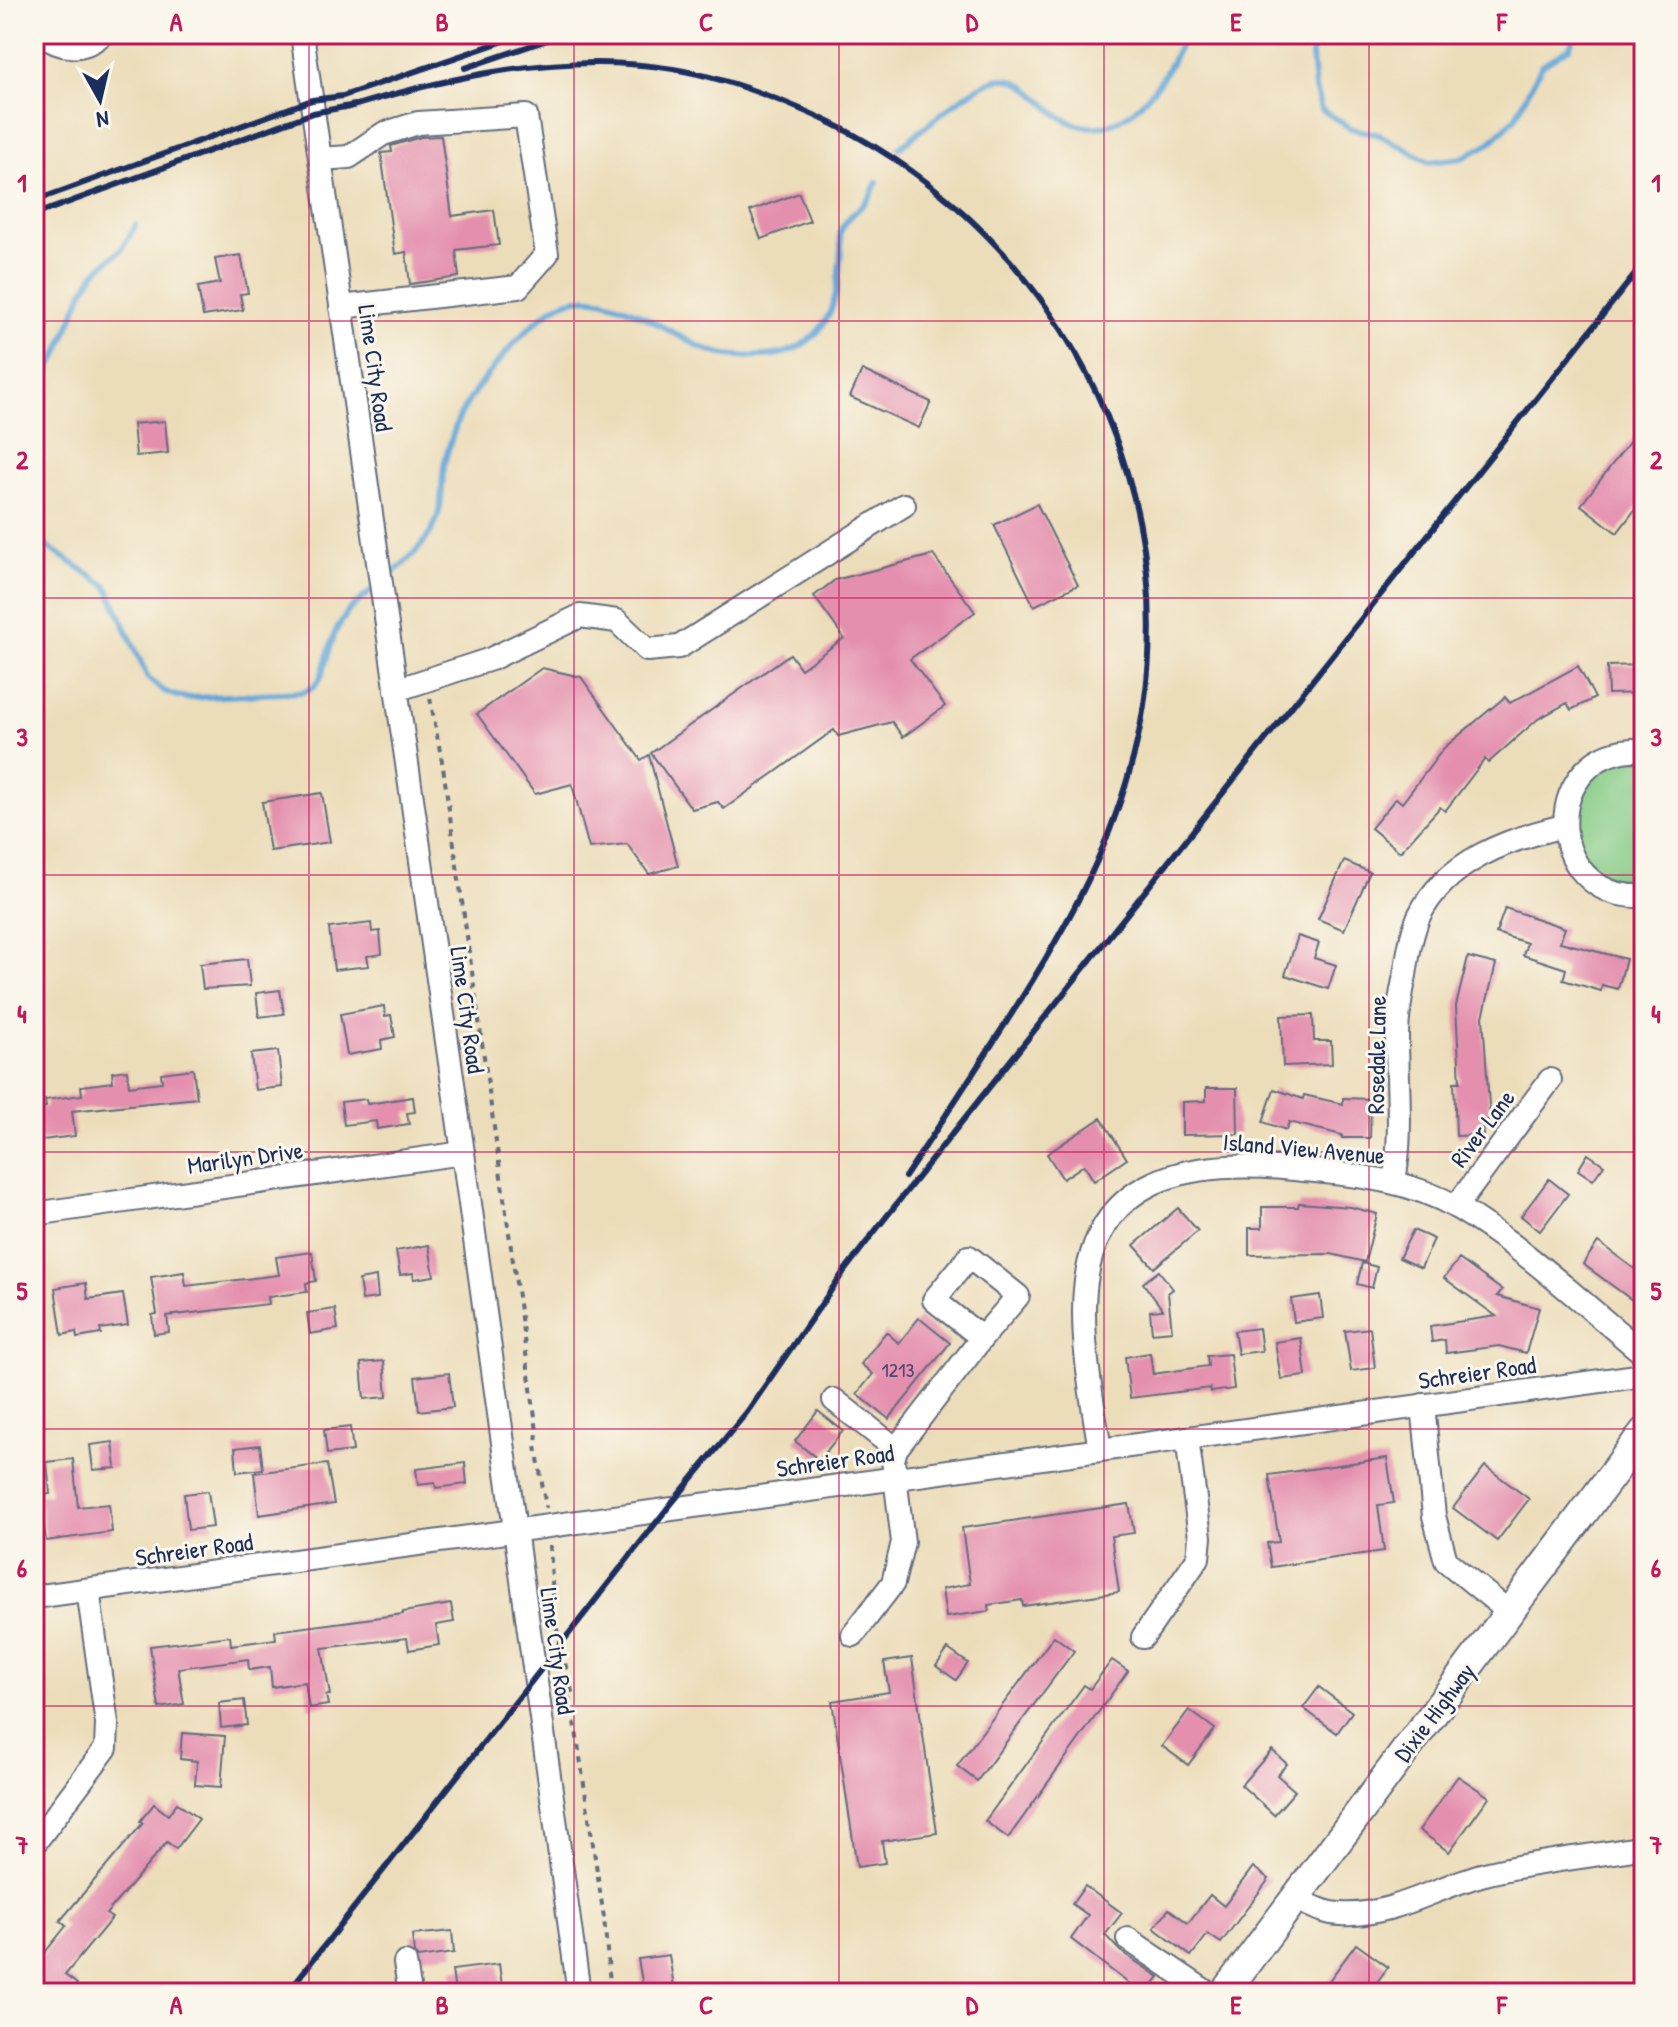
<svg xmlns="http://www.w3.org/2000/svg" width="1678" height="2027" font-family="'Patrick Hand',sans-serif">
<rect width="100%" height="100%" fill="#fbf7ec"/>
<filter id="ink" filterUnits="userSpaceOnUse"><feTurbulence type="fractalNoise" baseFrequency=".0125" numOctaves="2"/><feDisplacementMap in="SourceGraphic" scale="16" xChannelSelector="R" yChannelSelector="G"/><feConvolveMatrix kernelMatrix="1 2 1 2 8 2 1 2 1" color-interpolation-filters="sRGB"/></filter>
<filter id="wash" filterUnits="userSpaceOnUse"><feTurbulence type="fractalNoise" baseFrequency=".006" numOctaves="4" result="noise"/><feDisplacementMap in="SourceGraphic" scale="32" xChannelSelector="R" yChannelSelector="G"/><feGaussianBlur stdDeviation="1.8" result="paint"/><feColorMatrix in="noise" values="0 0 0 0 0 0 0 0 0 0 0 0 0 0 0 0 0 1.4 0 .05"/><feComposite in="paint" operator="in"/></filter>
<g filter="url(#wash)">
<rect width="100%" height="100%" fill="#ecddba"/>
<path fill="#85cb85" stroke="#507d72" stroke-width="2" d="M 1644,759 L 1644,884 C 1631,883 1620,883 1608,877 C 1559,853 1567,775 1619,761 C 1627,759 1636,760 1644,759 Z"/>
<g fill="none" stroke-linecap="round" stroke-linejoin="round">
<g stroke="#62a5d6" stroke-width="6">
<path d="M 1310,34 L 1315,88 L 1321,109 L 1350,128 L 1380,135 L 1429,162 L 1462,158 L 1490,143 L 1515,118 L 1542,65 L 1569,48 L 1576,34"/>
<path d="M 899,148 C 921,131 975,82 1000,79 C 1024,76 1043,105 1061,117 C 1118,154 1168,80 1184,34"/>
<path d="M 34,393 L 56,358 L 83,292 L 95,272 L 122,249 L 136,225"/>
<path d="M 34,538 L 107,586 L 148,678 C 160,690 169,695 186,698 L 302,692 L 314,687 L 321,677 L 335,632 L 349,610 L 376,587"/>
<path d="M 385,580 C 402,565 424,547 434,526 C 443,508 441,486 444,466 C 446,453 452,438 456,425 C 468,393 523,329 552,309 C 600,275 663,333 708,350 C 723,356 745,357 762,356 C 785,356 804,348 820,329 C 838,308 839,275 841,248 C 841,243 839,235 841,230 C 846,217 861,209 869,198 C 872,194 874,187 877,182"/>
</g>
</g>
<g id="blocks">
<g fill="#e48fae">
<path d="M 441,136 L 452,216 L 494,210 L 499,245 L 456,250 L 459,277 L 410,284 L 406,252 L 395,254 L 381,153 L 392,152 L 391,146 L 421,137 Z"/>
<path d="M 799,193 L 810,221 L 761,239 L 750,211 Z"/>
<path d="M 241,255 L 248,293 L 240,294 L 243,310 L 203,316 L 198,287 L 220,283 L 215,259 Z"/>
<path d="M 862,370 L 931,402 L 919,428 L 850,397 Z"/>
<path d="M 165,421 L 168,453 L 136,456 L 133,424 Z"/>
<path d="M 1644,423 L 1644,498 L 1617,533 L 1581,505 Z"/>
<path d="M 1037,504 L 1078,585 L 1034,606 L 994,525 Z"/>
<path d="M 933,555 L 975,612 L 910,659 L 945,706 L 903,737 L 892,722 L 838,736 L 834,730 L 724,809 L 718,802 L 692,809 L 651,753 L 790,654 L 801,669 L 844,638 L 814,596 L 835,580 Z"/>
<path d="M 1644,665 L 1644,693 L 1608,694 L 1607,666 Z"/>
<path d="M 1578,666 L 1595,698 L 1571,710 L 1567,703 L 1538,719 L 1488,763 L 1485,759 L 1445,811 L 1440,807 L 1400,852 L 1371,828 L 1396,798 L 1402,803 L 1444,748 L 1505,697 L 1510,703 Z"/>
<path d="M 542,668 L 581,677 L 641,760 L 649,755 L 678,866 L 649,874 L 627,844 L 589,848 L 572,784 L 535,794 L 477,714 Z"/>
<path d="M 322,793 L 330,842 L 270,851 L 262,802 Z"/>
<path d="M 1344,861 L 1370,872 L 1344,930 L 1318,919 Z"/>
<path d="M 1505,908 L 1565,928 L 1560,942 L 1626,959 L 1618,989 L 1602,985 L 1601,991 L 1563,980 L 1566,969 L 1523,955 L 1527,943 L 1496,933 Z"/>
<path d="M 371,923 L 372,932 L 380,931 L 382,954 L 367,956 L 369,966 L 334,970 L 329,928 Z"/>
<path d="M 1298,936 L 1319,943 L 1314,958 L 1336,965 L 1328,989 L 1285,975 Z"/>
<path d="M 1468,957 L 1496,964 L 1483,1017 L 1490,1120 L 1482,1120 L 1483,1135 L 1456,1136 L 1454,1082 L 1460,1082 L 1456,1006 Z"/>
<path d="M 247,959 L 250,986 L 203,989 L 200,964 Z"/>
<path d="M 280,990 L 284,1014 L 259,1017 L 256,993 Z"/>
<path d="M 384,1006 L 385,1016 L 391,1015 L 395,1037 L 381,1040 L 382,1049 L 347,1055 L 340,1014 Z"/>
<path d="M 1313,1015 L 1314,1041 L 1331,1041 L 1332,1064 L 1283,1066 L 1281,1016 Z"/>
<path d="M 278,1051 L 282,1087 L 255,1090 L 251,1054 Z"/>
<path d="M 193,1069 L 197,1098 L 72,1111 L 75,1136 L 34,1141 L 34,1108 L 46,1107 L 45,1100 L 82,1095 L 81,1086 L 113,1082 L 112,1072 L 127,1070 L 129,1086 L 162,1082 L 161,1073 Z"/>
<path d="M 1206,1088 L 1237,1088 L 1238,1134 L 1182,1135 L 1182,1102 L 1206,1101 Z"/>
<path d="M 1274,1089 L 1303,1099 L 1304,1095 L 1343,1104 L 1343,1098 L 1371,1099 L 1370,1138 L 1342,1138 L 1342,1135 L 1289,1122 L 1286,1130 L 1263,1122 Z"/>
<path d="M 413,1097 L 415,1112 L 407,1113 L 409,1124 L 377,1129 L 376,1121 L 344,1125 L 341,1102 L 366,1099 L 367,1104 Z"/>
<path d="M 1101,1118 L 1127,1159 L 1094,1181 L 1084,1165 L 1063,1179 L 1047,1154 Z"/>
<path d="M 1588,1154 L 1604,1165 L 1593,1180 L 1578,1170 Z"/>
<path d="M 1549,1179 L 1568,1194 L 1540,1231 L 1521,1216 Z"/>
<path d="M 1299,1203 L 1351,1207 L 1377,1214 L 1365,1262 L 1331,1254 L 1249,1255 L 1249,1228 L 1262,1228 L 1262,1207 L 1298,1207 Z"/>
<path d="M 1178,1208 L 1198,1231 L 1154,1268 L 1134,1245 Z"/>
<path d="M 1413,1230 L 1434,1239 L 1421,1268 L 1399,1258 Z"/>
<path d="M 1598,1242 L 1644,1276 L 1644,1292 L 1636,1303 L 1583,1264 Z"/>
<path d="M 429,1245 L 434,1276 L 414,1279 L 413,1273 L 400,1275 L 396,1251 Z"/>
<path d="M 312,1252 L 316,1281 L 306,1283 L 307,1292 L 268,1297 L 269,1304 L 167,1316 L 169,1332 L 154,1334 L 152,1315 L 157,1314 L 151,1277 L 184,1272 L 186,1286 L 279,1275 L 276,1257 Z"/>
<path d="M 1459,1259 L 1502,1290 L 1497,1296 L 1539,1308 L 1526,1353 L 1499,1346 L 1446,1353 L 1445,1340 L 1432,1342 L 1430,1326 L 1496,1316 L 1444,1278 Z"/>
<path d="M 1362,1263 L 1377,1267 L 1372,1288 L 1357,1284 Z"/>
<path d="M 1159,1271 L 1173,1289 L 1168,1293 L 1172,1331 L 1152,1333 L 1150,1311 L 1163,1310 L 1143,1283 Z"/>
<path d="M 376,1277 L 378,1298 L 362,1300 L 359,1280 Z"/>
<path d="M 86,1283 L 88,1299 L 123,1294 L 128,1325 L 100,1329 L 101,1334 L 77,1338 L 76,1332 L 62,1335 L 55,1288 Z"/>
<path d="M 1320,1295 L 1323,1318 L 1294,1322 L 1291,1299 Z"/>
<path d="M 335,1309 L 338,1329 L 310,1334 L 307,1313 Z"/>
<path d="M 919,1318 L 950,1343 L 889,1419 L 857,1394 L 873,1374 L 861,1364 L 886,1332 L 899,1343 Z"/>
<path d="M 1259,1328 L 1262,1351 L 1238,1354 L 1234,1331 Z"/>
<path d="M 1370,1328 L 1375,1368 L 1351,1371 L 1345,1331 Z"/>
<path d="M 1301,1338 L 1306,1376 L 1281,1379 L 1275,1342 Z"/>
<path d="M 1150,1353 L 1153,1374 L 1208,1366 L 1207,1356 L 1230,1354 L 1234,1389 L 1211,1392 L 1210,1388 L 1130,1398 L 1125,1357 Z"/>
<path d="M 384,1361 L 387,1397 L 364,1399 L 361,1363 Z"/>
<path d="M 449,1373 L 453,1407 L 419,1411 L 415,1377 Z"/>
<path d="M 818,1411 L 843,1431 L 819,1460 L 795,1441 Z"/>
<path d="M 350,1427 L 353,1451 L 327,1454 L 324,1430 Z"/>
<path d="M 113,1442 L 116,1468 L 93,1470 L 90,1445 Z"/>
<path d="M 260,1445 L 263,1469 L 237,1472 L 235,1448 Z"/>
<path d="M 1387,1458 L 1394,1503 L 1378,1505 L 1384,1551 L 1271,1567 L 1267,1543 L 1279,1542 L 1269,1475 Z"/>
<path d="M 73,1459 L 78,1507 L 109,1504 L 112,1532 L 46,1541 L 39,1496 L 50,1494 L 47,1462 Z"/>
<path d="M 465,1463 L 467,1484 L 436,1488 L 435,1483 L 418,1485 L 416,1469 Z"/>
<path d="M 327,1464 L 334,1504 L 259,1515 L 254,1473 Z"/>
<path d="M 1485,1466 L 1529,1499 L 1497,1541 L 1453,1508 Z"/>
<path d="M 208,1491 L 213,1527 L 188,1530 L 184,1494 Z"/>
<path d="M 1129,1504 L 1134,1533 L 1111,1536 L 1119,1592 L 1023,1606 L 1022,1600 L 988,1605 L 989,1611 L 946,1617 L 942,1589 L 970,1584 L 962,1528 Z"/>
<path d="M 451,1604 L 454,1622 L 436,1625 L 439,1645 L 409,1650 L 407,1638 L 322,1648 L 330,1695 L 326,1695 L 328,1705 L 309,1708 L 305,1682 L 272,1687 L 270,1667 L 249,1670 L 248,1659 L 178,1668 L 184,1704 L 159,1708 L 150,1646 L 230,1636 L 231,1645 L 276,1639 L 275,1631 L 403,1614 L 403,1612 Z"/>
<path d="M 1054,1636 L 1074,1651 L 977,1781 L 957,1766 Z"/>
<path d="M 948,1649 L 968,1663 L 956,1680 L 936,1666 Z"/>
<path d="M 912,1658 L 937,1833 L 882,1841 L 885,1863 L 857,1867 L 832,1701 L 889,1692 L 884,1662 Z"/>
<path d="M 1112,1660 L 1128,1671 L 1008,1838 L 985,1821 L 1084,1685 L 1090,1689 Z"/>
<path d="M 1319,1687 L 1352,1712 L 1337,1733 L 1303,1708 Z"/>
<path d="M 244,1700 L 247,1725 L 221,1728 L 219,1703 Z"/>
<path d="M 1189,1710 L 1215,1729 L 1188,1765 L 1162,1746 Z"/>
<path d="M 182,1733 L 225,1736 L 221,1787 L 195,1785 L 197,1761 L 180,1759 Z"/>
<path d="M 1272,1750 L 1287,1764 L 1277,1775 L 1295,1791 L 1274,1815 L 1241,1785 Z"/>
<path d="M 1458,1776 L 1489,1797 L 1449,1852 L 1419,1830 Z"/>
<path d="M 177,1803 L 199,1819 L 176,1849 L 167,1842 L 106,1914 L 112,1918 L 65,1975 L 77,1984 L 69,1993 L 34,1993 L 34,1950 L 42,1956 L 66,1926 L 60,1921 L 143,1823 L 140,1821 L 154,1804 L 168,1815 Z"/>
<path d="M 1253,1867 L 1269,1879 L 1221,1943 L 1208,1934 L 1191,1956 L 1154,1928 L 1169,1909 L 1188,1923 L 1210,1895 L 1224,1906 Z"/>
<path d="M 1085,1886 L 1122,1913 L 1105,1935 L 1120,1951 L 1159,1977 L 1146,1993 L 1141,1993 L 1071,1939 L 1088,1915 L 1072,1904 Z"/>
<path d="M 452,1931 L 454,1953 L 418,1958 L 414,1953 L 412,1935 Z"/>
<path d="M 1356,1944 L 1388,1967 L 1369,1993 L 1343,1993 L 1328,1982 Z"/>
<path d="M 669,1955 L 675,1993 L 644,1993 L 638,1959 Z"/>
<path d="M 499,1964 L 503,1993 L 455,1993 L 452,1970 Z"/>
</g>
</g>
</g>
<g filter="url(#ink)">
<use href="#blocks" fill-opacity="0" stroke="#646c7e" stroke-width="2"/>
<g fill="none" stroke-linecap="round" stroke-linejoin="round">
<defs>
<g id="minor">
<path d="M 41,34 C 61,49 82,52 102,34"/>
<path d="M 302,34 L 463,1153 L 579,1993"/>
<path d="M 320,159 L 349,157 L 383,134 L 418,123 L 526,116 L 547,254 L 518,287 L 341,307"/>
<path d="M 396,690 L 491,659 L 580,616 L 617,621 L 647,650 L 679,647 L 904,505"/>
<path d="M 1644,750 C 1539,744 1539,901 1644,896"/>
<path d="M 1394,1181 C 1403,1133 1397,1085 1397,1036 C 1397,1015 1401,995 1405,975 C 1408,955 1411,935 1419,916 C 1446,861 1508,839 1564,826"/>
<path d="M 1456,1207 L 1550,1080"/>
<path d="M 34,1214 L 463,1153"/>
<path d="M 834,1400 L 896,1449"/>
<path d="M 1423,1405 L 1434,1516 L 1446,1561 L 1509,1612"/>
<path d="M 1100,1450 C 1092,1399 1079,1331 1086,1281 C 1101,1169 1203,1160 1294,1169 C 1351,1175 1407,1178 1458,1208 C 1525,1248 1584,1305 1644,1354"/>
<path d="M 34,1597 L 1644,1375"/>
<path d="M 853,1635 L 893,1583 L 903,1542 L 893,1460 L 896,1449 L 982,1338 L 1018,1296 L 969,1257 L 934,1300 L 982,1338"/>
<path d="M 1143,1637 L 1198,1558 L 1200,1537 L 1187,1438"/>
<path d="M 34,1844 L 106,1748 L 107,1724 L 88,1590"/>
<path d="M 1295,1898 C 1309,1905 1325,1914 1341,1914 C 1390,1917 1435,1888 1481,1875 C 1534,1861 1590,1857 1644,1847"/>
<path d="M 1128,1939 L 1208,1993"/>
<path d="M 405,1963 L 410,1993"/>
</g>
<path id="major" d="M 1224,1993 L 1644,1432"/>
</defs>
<use href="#minor" stroke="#646c7e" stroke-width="26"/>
<use href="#major" stroke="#646c7e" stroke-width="32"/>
<g stroke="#646c7e" stroke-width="4" stroke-dasharray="6 6" stroke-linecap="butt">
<path d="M 430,698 L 443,767 L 537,1431 L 536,1446 L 546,1508"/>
<path d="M 550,1545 L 554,1617 L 573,1696 L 559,1709 L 575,1724 L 604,1918 L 611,1993"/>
</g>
<use href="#minor" stroke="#fff" stroke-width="22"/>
<use href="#major" stroke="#fff" stroke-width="28"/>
<g stroke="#1b2f5e" stroke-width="6">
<path d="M 465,68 L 565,34"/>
<path d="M 346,108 C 452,76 563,51 673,69 C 722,77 769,95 814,115 C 1038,215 1181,459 1144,705 C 1125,830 1064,934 996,1038 C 966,1084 936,1131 905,1177"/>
<path d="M 34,201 L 312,100 L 343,96 L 524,34"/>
<path d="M 34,215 L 313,113 L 355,105"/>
<path d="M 287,1993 L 666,1510 L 747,1412 L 845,1270 L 879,1226 L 1644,263"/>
</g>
</g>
</g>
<path fill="none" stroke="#c2185b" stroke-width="2" stroke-opacity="0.55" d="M 309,34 L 309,1993M 574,34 L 574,1993M 839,34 L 839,1993M 1104,34 L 1104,1993M 1369,34 L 1369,1993M 34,321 L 1644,321M 34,598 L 1644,598M 34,875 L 1644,875M 34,1152 L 1644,1152M 34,1429 L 1644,1429M 34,1706 L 1644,1706"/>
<g text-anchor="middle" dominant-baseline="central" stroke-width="6" stroke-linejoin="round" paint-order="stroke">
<g font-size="20" fill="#4d4772">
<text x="898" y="1369">1213</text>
</g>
<g font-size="24" fill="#1b2f5e" stroke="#fbf7ec">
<text transform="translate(376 368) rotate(82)">Lime City Road</text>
<text transform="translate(468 1010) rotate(82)">Lime City Road</text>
<text transform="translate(1376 1055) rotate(-89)">Rosedale Lane</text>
<text transform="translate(1482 1128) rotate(-53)">River Lane</text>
<text transform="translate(1304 1148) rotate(5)">Island View Avenue</text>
<text transform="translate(245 1157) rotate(-8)">Marilyn Drive</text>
<text transform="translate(1477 1372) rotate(-8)">Schreier Road</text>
<text transform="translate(835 1460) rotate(-8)">Schreier Road</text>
<text transform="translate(194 1549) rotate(-8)">Schreier Road</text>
<text transform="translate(558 1651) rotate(82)">Lime City Road</text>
<text transform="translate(1434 1712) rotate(-53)">Dixie Highway</text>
</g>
</g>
<rect width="1678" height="2027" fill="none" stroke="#fbf7ec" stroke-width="88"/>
<g transform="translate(100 100) rotate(172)" stroke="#fbf7ec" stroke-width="6" paint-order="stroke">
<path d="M0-6L14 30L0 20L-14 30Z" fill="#1b2f5e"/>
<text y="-12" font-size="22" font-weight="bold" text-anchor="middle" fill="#1b2f5e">N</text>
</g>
<rect x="44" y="44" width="1590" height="1939" fill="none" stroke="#c2185b" stroke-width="3"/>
<g font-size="26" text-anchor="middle" font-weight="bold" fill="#c2185b">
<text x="176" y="31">A</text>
<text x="442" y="31">B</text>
<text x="706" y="31">C</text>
<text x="972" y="31">D</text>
<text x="1236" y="31">E</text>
<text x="1502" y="31">F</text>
<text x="22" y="192">1</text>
<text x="1656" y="192">1</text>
<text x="22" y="469">2</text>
<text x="1656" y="469">2</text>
<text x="22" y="746">3</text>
<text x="1656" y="746">3</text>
<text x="22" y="1023">4</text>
<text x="1656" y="1023">4</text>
<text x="22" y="1300">5</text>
<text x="1656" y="1300">5</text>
<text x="22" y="1577">6</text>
<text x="1656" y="1577">6</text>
<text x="22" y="1854">7</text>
<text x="1656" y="1854">7</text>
<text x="176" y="2014">A</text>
<text x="442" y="2014">B</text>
<text x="706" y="2014">C</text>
<text x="972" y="2014">D</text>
<text x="1236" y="2014">E</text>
<text x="1502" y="2014">F</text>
</g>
</svg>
